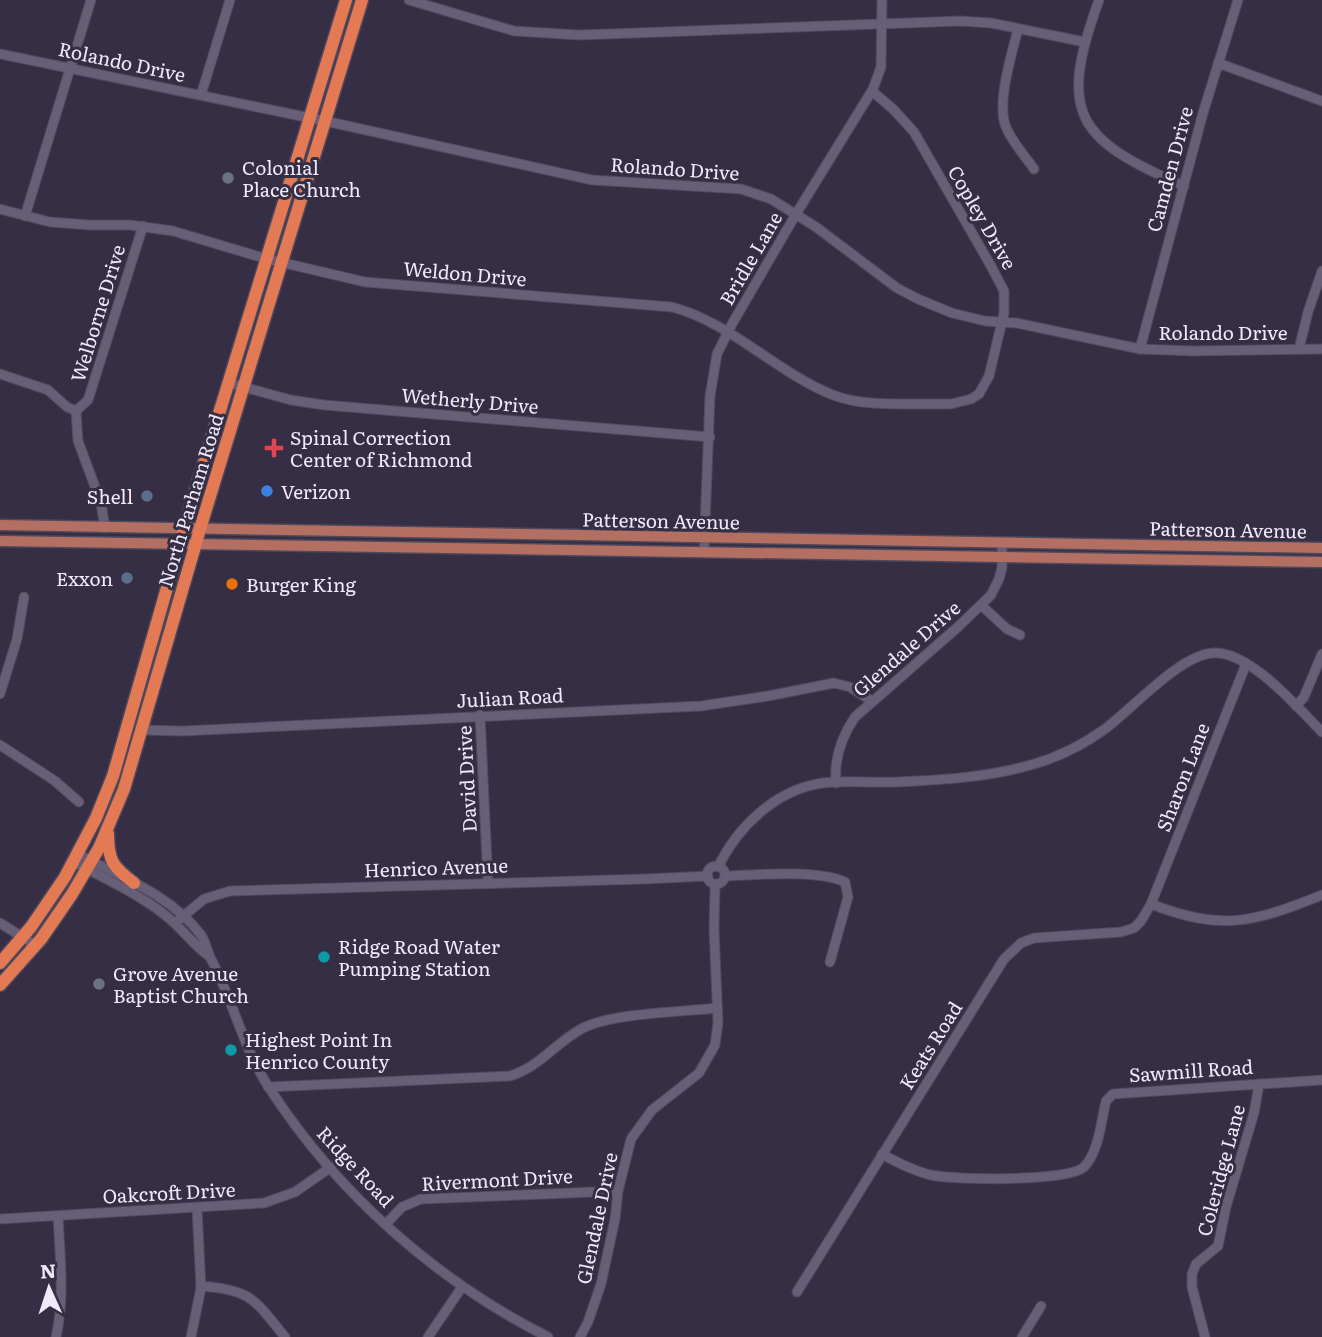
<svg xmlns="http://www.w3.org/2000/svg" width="1322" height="1337" font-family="Literata,serif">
<rect width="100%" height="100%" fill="#362e44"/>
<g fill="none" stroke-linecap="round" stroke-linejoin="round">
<defs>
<g id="minor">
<path d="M 409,0 L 514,31 L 579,35 L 960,21 L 991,23 L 1085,42"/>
<path d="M 1099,0 C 1058,113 1075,139 1184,186"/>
<path d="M 1018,29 C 1012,53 996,104 1006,127 C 1012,142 1025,156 1034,169"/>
<path d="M 0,54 L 325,121 L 592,180 L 741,189 L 771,199 L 816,227 L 897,288 L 918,299 L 952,313 L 985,321 L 1016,323 L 1140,349 L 1192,351 L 1322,349"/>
<path d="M 1218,63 L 1322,101"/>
<path d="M 201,95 L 230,0"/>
<path d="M 0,209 L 50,222 L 90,225 L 130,225 L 173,231 L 267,259 L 365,282 L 672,307 C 732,323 777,373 833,395 C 865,408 917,403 951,404 L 971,399 L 979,394 L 989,376 L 1004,313 L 1004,291 L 991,266 L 914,132 L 894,110 L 872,91"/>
<path d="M 25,216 L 91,0"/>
<path d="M 1140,349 L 1203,113 L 1238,0"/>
<path d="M 1299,349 L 1308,312 L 1322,271"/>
<path d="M 0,374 L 48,390 L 67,407 L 76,411"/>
<path d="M 229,383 L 291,400 L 324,405 L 710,437"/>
<path d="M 105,528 L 101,503 L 78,441 L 76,411 L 88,400 L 143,226"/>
<path d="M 704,551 L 710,396 L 717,354 L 732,324 L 796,214 L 873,89 L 881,67 L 882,0"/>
<path d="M 981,605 L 1007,629 L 1020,635"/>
<path d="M 0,694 L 17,639 L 24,597"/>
<path d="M 1296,706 L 1304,697 L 1322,654"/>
<path d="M 480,715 L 488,883"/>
<path d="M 142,730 L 183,731 L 701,706 L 768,696 L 834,683 L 850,687 L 872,701"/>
<path d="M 0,745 L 55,781 L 79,802"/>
<path d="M 836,783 C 834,759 842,736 855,717 L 959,626 L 991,595 L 999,579 L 1002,568 L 1002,543"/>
<path d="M 78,854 C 121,877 171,895 201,935 C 206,942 207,951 211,959 C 234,1002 243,1049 270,1089 C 338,1194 437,1281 548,1337"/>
<path d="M 74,862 C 104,878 137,893 165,915 C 181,927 192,944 209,956"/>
<circle cx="716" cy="875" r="9"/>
<path d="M 718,867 C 738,826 776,790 822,783 C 846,780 873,783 897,782 C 943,780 990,777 1034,764 C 1059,757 1084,744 1105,729 C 1133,708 1180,655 1213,653 C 1249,650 1298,708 1322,732"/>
<path d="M 725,876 C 755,875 819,869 845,882 L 848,897 L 830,962"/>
<path d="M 1151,904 C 1223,932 1254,922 1322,895"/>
<path d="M 0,923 L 35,945"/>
<path d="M 175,923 L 204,899 L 230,891 L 645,879 L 708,876"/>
<path d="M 268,1087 L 510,1076 C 540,1067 556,1042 583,1028 C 613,1013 681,1012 717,1008"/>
<path d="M 882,1154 C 898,1163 914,1171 931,1175 C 955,1180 1068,1182 1084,1167 C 1099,1152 1101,1121 1106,1101 L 1113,1094 L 1322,1080"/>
<path d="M 0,1219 L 264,1203 L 295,1192 L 331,1167"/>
<path d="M 386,1224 L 402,1207 L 421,1199 L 618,1191"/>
<path d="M 201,1286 C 252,1290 254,1299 285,1337"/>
<path d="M 797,1292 L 1004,959 L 1021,943 L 1034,938 L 1121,932 L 1134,928 L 1141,921 L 1151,904 L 1246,664"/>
<path d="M 56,1337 C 65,1297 60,1257 58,1216"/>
<path d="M 191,1337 L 201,1288 L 197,1208"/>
<path d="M 428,1337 L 462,1287"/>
<path d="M 580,1337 L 588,1322 L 601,1284 L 615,1219 L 618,1191 L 631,1139 L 652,1110 L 699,1073 L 715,1045 L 718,1023 L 714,929 L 715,885"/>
<path d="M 1022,1337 L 1041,1306"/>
<path d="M 1205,1337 L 1192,1287 L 1192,1274 L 1196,1264 L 1218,1246 L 1226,1207 L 1254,1113 L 1259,1084"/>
</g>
<g id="major">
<path d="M 0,525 L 1322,548"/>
<path d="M 0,541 L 1322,562"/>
</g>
<g id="highway">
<path d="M 108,834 C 108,861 113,867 134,883"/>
<path d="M 0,963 L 31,927 L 65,877 L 96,818 L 113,776 L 187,518 L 346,0"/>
<path d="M 0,985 L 41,939 L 72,894 L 99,848 L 124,789 L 203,519 L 362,0"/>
</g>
</defs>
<use href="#minor" stroke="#50495c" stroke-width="11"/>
<use href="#major" stroke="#50495c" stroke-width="13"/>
<use href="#highway" stroke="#50495c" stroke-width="15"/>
<use href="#minor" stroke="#675e77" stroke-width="9"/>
<use href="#major" stroke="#b26f62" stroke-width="10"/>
<use href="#highway" stroke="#e47a54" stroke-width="12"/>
</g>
<g fill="#6b7280" stroke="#362e44" stroke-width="2.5">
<circle cx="228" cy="178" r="7"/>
<circle cx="99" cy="984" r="7"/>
</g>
<path fill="#e0444e" stroke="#362e44" stroke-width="2.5" d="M270.5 437.5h7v7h7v7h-7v7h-7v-7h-7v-7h7z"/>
<circle fill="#3f7fe0" stroke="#362e44" stroke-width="2.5" cx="267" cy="491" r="7"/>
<g fill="#5c6f8a" stroke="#362e44" stroke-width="2.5">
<circle cx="147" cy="496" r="7"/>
<circle cx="127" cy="578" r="7"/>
</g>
<circle fill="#e8710a" stroke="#362e44" stroke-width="2.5" cx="232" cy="584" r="7"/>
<g fill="#0f9aa8" stroke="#362e44" stroke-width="2.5">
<circle cx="324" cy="957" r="7"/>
<circle cx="231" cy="1050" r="7"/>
</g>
<g text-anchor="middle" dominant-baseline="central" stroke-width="6" stroke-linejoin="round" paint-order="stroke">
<g font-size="19" fill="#efeaf9" stroke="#362e44">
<text transform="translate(122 61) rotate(12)">Rolando Drive</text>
<text transform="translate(675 168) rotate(4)">Rolando Drive</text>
<text transform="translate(1169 169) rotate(-75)">Camden Drive</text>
<text transform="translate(983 217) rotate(60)">Copley Drive</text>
<text transform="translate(750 258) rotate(-60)">Bridle Lane</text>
<text transform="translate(465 273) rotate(5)">Weldon Drive</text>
<text transform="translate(97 313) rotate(-73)">Welborne Drive</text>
<text x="1223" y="332">Rolando Drive</text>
<text transform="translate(470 400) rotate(5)">Wetherly Drive</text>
<text transform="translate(190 500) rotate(-73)">North Parham Road</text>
<text transform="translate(661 520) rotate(1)">Patterson Avenue</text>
<text transform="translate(1228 529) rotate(1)">Patterson Avenue</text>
<text transform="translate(906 648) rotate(-41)">Glendale Drive</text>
<text transform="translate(510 697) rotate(-3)">Julian Road</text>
<text transform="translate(1182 777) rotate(-69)">Sharon Lane</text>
<text transform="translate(466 779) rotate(-93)">David Drive</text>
<text transform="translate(436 867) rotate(-2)">Henrico Avenue</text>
<text transform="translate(930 1045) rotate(-58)">Keats Road</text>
<text transform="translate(1191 1070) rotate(-4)">Sawmill Road</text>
<text transform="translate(356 1166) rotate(47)">Ridge Road</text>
<text transform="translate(1220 1170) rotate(-75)">Coleridge Lane</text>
<text transform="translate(497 1179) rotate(-3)">Rivermont Drive</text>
<text transform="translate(169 1192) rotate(-3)">Oakcroft Drive</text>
<text transform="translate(596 1218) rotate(-78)">Glendale Drive</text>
</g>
<g font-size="19" fill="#efeaf9" stroke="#362e44" text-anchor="start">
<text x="242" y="167">Colonial<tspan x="242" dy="22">Place Church</tspan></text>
<text x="290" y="437">Spinal Correction<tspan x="290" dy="22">Center of Richmond</tspan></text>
<text x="281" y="491">Verizon</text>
<text x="133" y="496" text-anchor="end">Shell</text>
<text x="113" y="578" text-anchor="end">Exxon</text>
<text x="246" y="584">Burger King</text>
<text x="338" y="946">Ridge Road Water<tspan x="338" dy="22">Pumping Station</tspan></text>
<text x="113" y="973">Grove Avenue<tspan x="113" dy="22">Baptist Church</tspan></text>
<text x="245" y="1039">Highest Point In<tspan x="245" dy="22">Henrico County</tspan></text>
</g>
</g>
<g transform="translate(49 1288) rotate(357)" stroke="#362e44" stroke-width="5" paint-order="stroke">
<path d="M0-5L12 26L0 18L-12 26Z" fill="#efeaf9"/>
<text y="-10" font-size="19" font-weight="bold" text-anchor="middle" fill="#efeaf9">N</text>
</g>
</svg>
